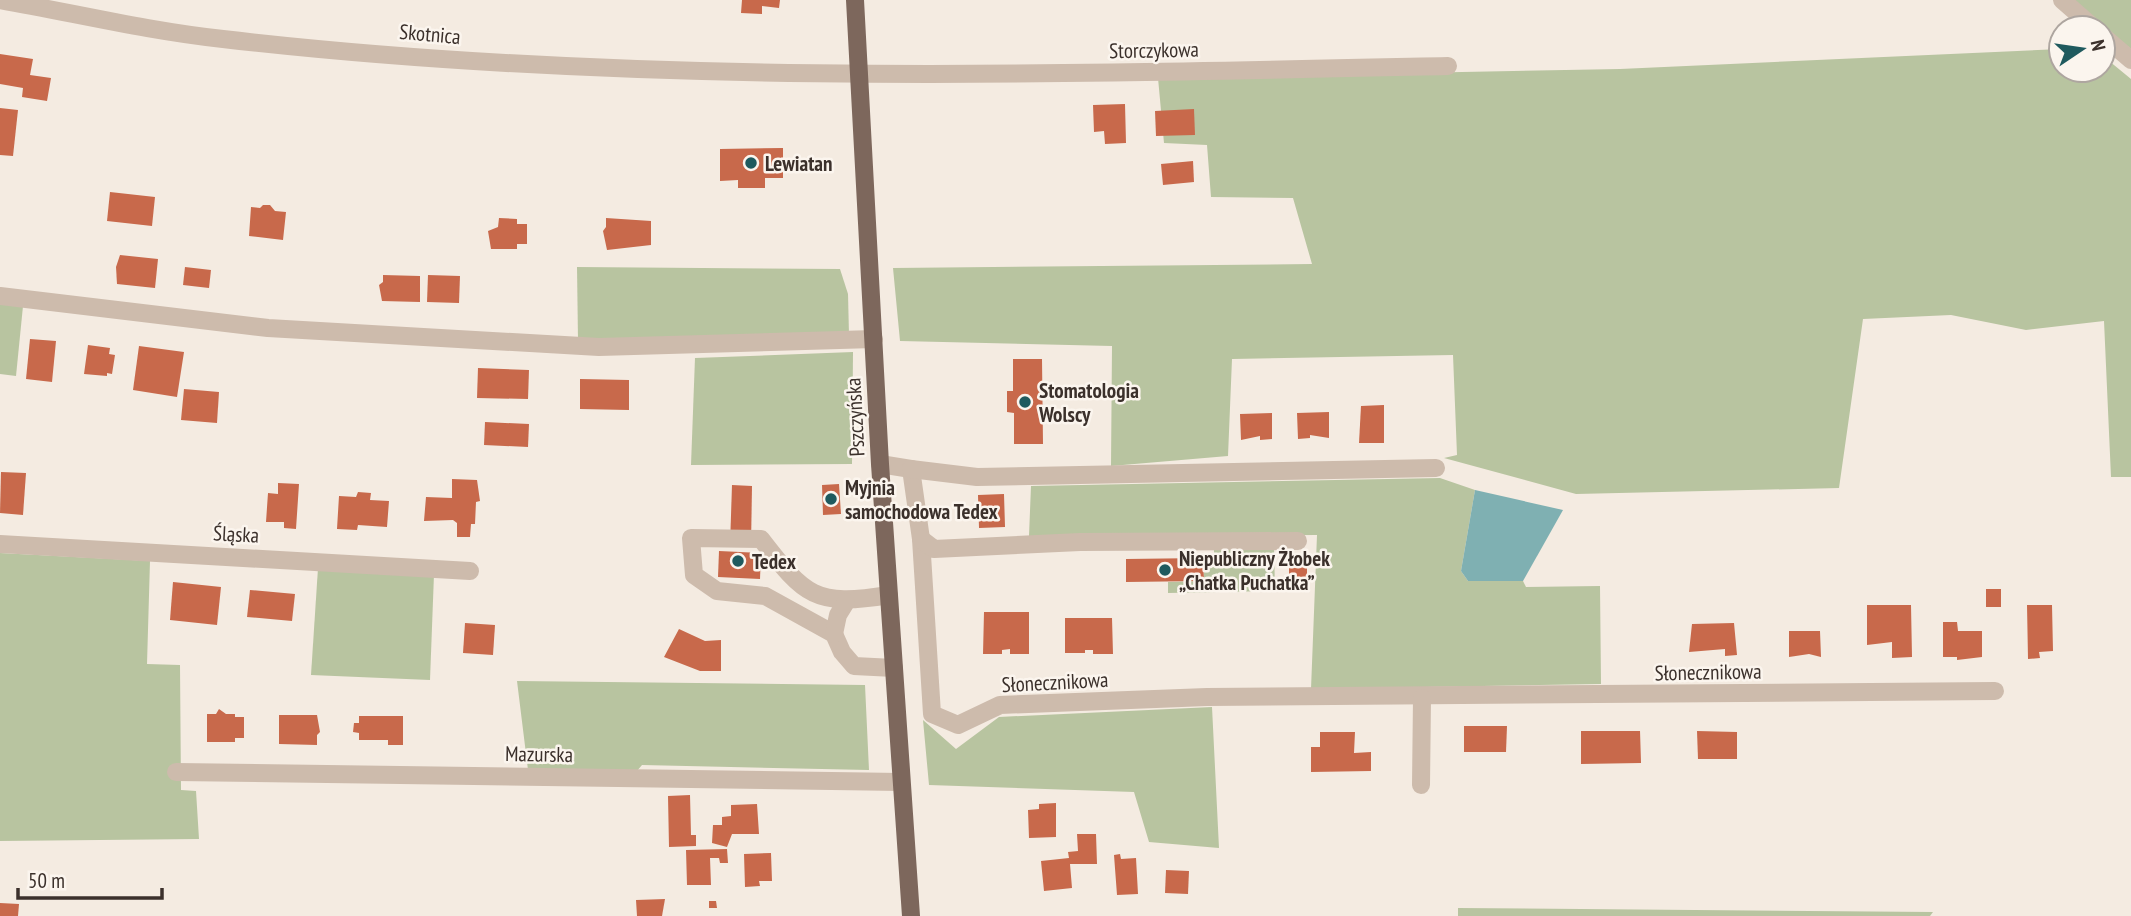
<svg xmlns="http://www.w3.org/2000/svg" width="2131" height="916" font-family="'PT Sans Narrow',sans-serif">
<rect width="100%" height="100%" fill="#f4ebe1"/>
<g fill="#b8c4a0">
<path d="M 2071,0 L 2131,0 L 2131,49 Z"/>
<path d="M 2061,49 L 2061,70 L 2103,70 L 2103,56 L 2131,79 L 2131,477 L 2111,477 L 2104,321 L 2026,330 L 1951,315 L 1863,319 L 1839,488 L 1576,494 L 1444,458 L 1457,455 L 1453,355 L 1232,359 L 1228,456 L 1111,466 L 1112,346 L 900,341 L 893,268 L 1312,264 L 1293,198 L 1211,197 L 1207,145 L 1164,143 L 1158,78 L 1620,69 Z"/>
<path d="M 577,267 L 840,269 L 848,294 L 849,335 L 578,340 Z"/>
<path d="M 0,304 L 23,306 L 16,376 L 0,374 Z"/>
<path d="M 853,352 L 852,464 L 691,465 L 695,358 Z"/>
<path d="M 1440,478 L 1475,490 L 1461,571 L 1468,581 L 1523,581 L 1526,587 L 1600,586 L 1601,684 L 1311,689 L 1317,535 L 1029,536 L 1031,486 Z"/>
<path d="M 1274,545 L 1275,591 L 1168,593 L 1168,582 L 1204,581 L 1203,558 L 1214,557 L 1214,546 Z"/>
<path d="M 0,553 L 150,561 L 147,664 L 180,665 L 181,790 L 196,791 L 199,839 L 0,841 Z"/>
<path d="M 318,568 L 434,574 L 430,680 L 311,675 Z"/>
<path d="M 517,681 L 865,685 L 869,770 L 642,765 L 631,778 L 528,770 Z"/>
<path d="M 1212,707 L 1219,848 L 1149,842 L 1134,792 L 929,785 L 923,720 L 956,749 L 999,717 Z"/>
<path d="M 1458,908 L 1933,912 L 1930,916 L 1458,916 Z"/>
</g>
<path fill="#7fb0b2" d="M 1475,490 L 1563,510 L 1523,581 L 1468,581 L 1461,571 Z"/>
<g fill="#c8694b">
<path d="M 742,0 L 780,0 L 779,8 L 762,6 L 762,14 L 741,13 Z"/>
<path d="M 0,54 L 33,59 L 30,75 L 51,78 L 47,101 L 22,97 L 23,88 L 0,84 Z"/>
<path d="M 1125,104 L 1126,143 L 1105,144 L 1104,131 L 1094,132 L 1093,105 Z"/>
<path d="M 0,108 L 18,110 L 13,156 L 0,155 Z"/>
<path d="M 1194,109 L 1195,135 L 1156,136 L 1155,111 Z"/>
<path d="M 783,148 L 783,178 L 765,178 L 765,188 L 738,188 L 738,180 L 720,181 L 720,149 Z"/>
<path d="M 1193,161 L 1194,182 L 1163,185 L 1161,164 Z"/>
<path d="M 110,192 L 155,197 L 152,226 L 107,221 Z"/>
<path d="M 263,205 L 270,205 L 275,211 L 286,212 L 283,240 L 249,236 L 251,207 L 260,208 Z"/>
<path d="M 499,218 L 517,219 L 517,224 L 527,224 L 527,244 L 517,244 L 517,249 L 491,249 L 488,231 L 498,227 Z"/>
<path d="M 606,218 L 651,221 L 651,245 L 607,250 L 603,231 L 606,227 Z"/>
<path d="M 120,255 L 158,259 L 155,288 L 117,284 L 116,267 Z"/>
<path d="M 185,267 L 211,270 L 209,288 L 183,285 Z"/>
<path d="M 383,275 L 420,276 L 420,302 L 382,301 L 379,285 L 383,282 Z"/>
<path d="M 428,275 L 460,276 L 459,303 L 427,302 Z"/>
<path d="M 30,339 L 56,341 L 52,382 L 26,379 Z"/>
<path d="M 88,345 L 110,348 L 109,354 L 115,355 L 112,374 L 107,373 L 107,376 L 84,374 Z"/>
<path d="M 139,346 L 184,352 L 177,397 L 133,390 Z"/>
<path d="M 1013,359 L 1042,359 L 1043,444 L 1014,444 L 1014,413 L 1007,412 L 1007,391 L 1013,391 Z"/>
<path d="M 478,368 L 529,370 L 528,399 L 477,398 Z"/>
<path d="M 580,379 L 629,380 L 629,410 L 580,409 Z"/>
<path d="M 184,389 L 219,392 L 217,423 L 181,420 Z"/>
<path d="M 1384,405 L 1384,443 L 1359,443 L 1361,406 Z"/>
<path d="M 1329,412 L 1329,438 L 1310,435 L 1310,438 L 1298,439 L 1297,413 Z"/>
<path d="M 1272,413 L 1272,439 L 1260,440 L 1260,436 L 1241,440 L 1240,414 Z"/>
<path d="M 485,422 L 529,424 L 528,447 L 484,445 Z"/>
<path d="M 1,472 L 26,473 L 23,515 L 0,513 Z"/>
<path d="M 452,479 L 477,480 L 480,501 L 476,502 L 475,524 L 471,524 L 470,537 L 457,537 L 457,523 L 453,520 L 424,521 L 426,497 L 452,498 Z"/>
<path d="M 278,483 L 299,484 L 296,529 L 284,528 L 284,522 L 266,522 L 268,493 L 278,494 Z"/>
<path d="M 839,484 L 841,514 L 823,515 L 822,485 Z"/>
<path d="M 732,485 L 752,486 L 751,546 L 730,546 Z"/>
<path d="M 358,492 L 371,493 L 370,500 L 389,501 L 387,527 L 358,525 L 357,530 L 337,529 L 339,496 L 356,497 Z"/>
<path d="M 1004,494 L 1005,527 L 979,528 L 978,495 Z"/>
<path d="M 719,551 L 761,553 L 760,579 L 718,577 Z"/>
<path d="M 1203,558 L 1204,581 L 1126,582 L 1126,559 Z"/>
<path d="M 1307,563 L 1307,578 L 1289,579 L 1289,564 Z"/>
<path d="M 173,582 L 221,587 L 217,625 L 170,620 Z"/>
<rect x="1986" y="589" width="15" height="18"/>
<path d="M 250,590 L 295,594 L 292,621 L 247,617 Z"/>
<path d="M 1867,605 L 1911,605 L 1912,657 L 1892,658 L 1892,642 L 1867,645 Z"/>
<path d="M 2027,605 L 2052,605 L 2053,651 L 2039,652 L 2040,658 L 2028,659 Z"/>
<path d="M 984,612 L 1029,612 L 1029,654 L 1010,654 L 1010,649 L 1002,650 L 1002,654 L 983,654 Z"/>
<path d="M 1065,618 L 1112,618 L 1113,654 L 1093,654 L 1093,650 L 1085,650 L 1085,653 L 1065,653 Z"/>
<path d="M 1943,622 L 1957,622 L 1958,631 L 1982,631 L 1982,657 L 1957,660 L 1957,657 L 1943,657 Z"/>
<path d="M 465,623 L 495,625 L 493,655 L 463,653 Z"/>
<path d="M 1734,623 L 1737,655 L 1725,656 L 1725,649 L 1689,652 L 1692,624 Z"/>
<path d="M 679,629 L 705,641 L 721,640 L 721,671 L 700,671 L 664,657 Z"/>
<path d="M 1789,631 L 1820,631 L 1821,657 L 1809,654 L 1789,657 Z"/>
<path d="M 219,709 L 226,714 L 235,714 L 235,717 L 244,717 L 244,738 L 235,738 L 235,742 L 207,742 L 207,714 L 216,714 Z"/>
<path d="M 279,715 L 317,715 L 320,732 L 317,735 L 317,745 L 279,744 Z"/>
<path d="M 359,716 L 403,716 L 403,745 L 388,745 L 388,740 L 359,740 L 359,733 L 353,732 L 354,723 L 359,723 Z"/>
<path d="M 1464,726 L 1507,726 L 1506,752 L 1464,752 Z"/>
<path d="M 1581,731 L 1640,731 L 1641,763 L 1581,764 Z"/>
<path d="M 1697,731 L 1737,732 L 1737,759 L 1698,759 Z"/>
<path d="M 1320,732 L 1355,732 L 1354,753 L 1371,752 L 1371,771 L 1311,772 L 1311,747 L 1320,747 Z"/>
<path d="M 690,795 L 691,835 L 696,835 L 696,846 L 669,847 L 668,796 Z"/>
<path d="M 1056,803 L 1056,837 L 1029,838 L 1028,810 L 1039,809 L 1039,804 Z"/>
<path d="M 757,804 L 759,834 L 732,834 L 727,847 L 712,843 L 713,825 L 722,825 L 722,817 L 731,816 L 731,805 Z"/>
<path d="M 1077,834 L 1096,834 L 1097,864 L 1070,864 L 1072,888 L 1044,891 L 1041,861 L 1069,858 L 1068,852 L 1078,851 Z"/>
<path d="M 727,849 L 728,863 L 720,863 L 719,858 L 710,858 L 711,885 L 687,885 L 686,850 Z"/>
<path d="M 771,853 L 772,881 L 759,881 L 760,886 L 745,887 L 744,854 Z"/>
<path d="M 1120,854 L 1121,859 L 1136,858 L 1138,894 L 1117,895 L 1114,855 Z"/>
<path d="M 1166,870 L 1189,871 L 1188,894 L 1165,893 Z"/>
<path d="M 665,899 L 662,916 L 637,916 L 636,900 Z"/>
<path d="M 709,901 L 716,901 L 717,908 L 709,908 Z"/>
<path d="M 0,903 L 19,904 L 18,916 L 0,916 Z"/>
</g>
<g fill="none" stroke-linecap="round" stroke-linejoin="round">
<g stroke="#cdbbac" stroke-width="18">
<path d="M 0,0 C 74,13 148,31 223,39 C 628,86 1041,75 1448,66"/>
<path d="M 2062,0 L 2094,28"/>
<path d="M 2103,36 L 2131,60"/>
<path d="M 0,296 L 268,328 L 599,347 L 874,339"/>
<path d="M 880,464 L 911,469 L 921,539 L 932,714 L 958,725 L 1000,705 L 1207,697 L 1995,691"/>
<path d="M 911,469 L 977,477 L 1436,468"/>
<path d="M 921,539 L 934,549 L 1080,542 L 1298,541"/>
<path d="M 0,544 L 470,571"/>
<path d="M 889,595 C 815,607 805,596 761,539 L 691,538 L 694,575 L 717,591 L 765,596 L 834,634 L 842,652 L 854,666 L 894,668"/>
<path d="M 834,634 L 838,615 L 846,602"/>
<path d="M 176,772 L 901,782"/>
<path d="M 1421,785 L 1422,698"/>
</g>
<path stroke="#7d675c" stroke-width="18" d="M 855,0 L 880,464 L 911,916"/>
</g>
<g fill="#1f5a5e" stroke="#fbf5ee" stroke-width="2.5">
<circle cx="751" cy="163" r="7"/>
<circle cx="1025" cy="402" r="7"/>
<circle cx="831" cy="499" r="7"/>
<circle cx="738" cy="561" r="7"/>
<circle cx="1165" cy="570" r="7"/>
</g>
<g text-anchor="middle" dominant-baseline="central" stroke-width="5" stroke-linejoin="round" paint-order="stroke">
<g font-size="21" fill="#3b302b" stroke="#fbf5ee">
<text transform="translate(430 34) rotate(5)">Skotnica</text>
<text transform="translate(1154 50) rotate(-1)">Storczykowa</text>
<text transform="translate(855 417) rotate(-93)">Pszczyńska</text>
<text transform="translate(236 534) rotate(3)">Śląska</text>
<text transform="translate(1708 672) rotate(-1)">Słonecznikowa</text>
<text transform="translate(1055 682) rotate(-3)">Słonecznikowa</text>
<text transform="translate(539 754) rotate(1)">Mazurska</text>
</g>
<g font-size="21" font-weight="bold" fill="#3b302b" stroke="#fbf5ee" text-anchor="start">
<text x="765" y="163">Lewiatan</text>
<text x="1039" y="390">Stomatologia<tspan x="1039" dy="24">Wolscy</tspan></text>
<text x="845" y="487">Myjnia<tspan x="845" dy="24">samochodowa Tedex</tspan></text>
<text x="1179" y="558">Niepubliczny Żłobek<tspan x="1179" dy="24">„Chatka Puchatka”</tspan></text>
<text x="752" y="561">Tedex</text>
</g>
</g>
<g transform="translate(2082 49) rotate(77)"><circle r="33" fill="#fbf5ee" stroke="#aea6a0" stroke-width="2"/>
<path d="M0-5L12 26L0 18L-12 26Z" fill="#1f5a5e"/>
<text y="-10" font-size="19" font-weight="bold" text-anchor="middle" fill="#3b302b">N</text>
</g>
<path d="M18 888v10h144v-10" fill="none" stroke="#3b302b" stroke-width="3.5"/>
<text x="28" y="888" font-size="21" fill="#3b302b" stroke="#fbf5ee" stroke-width="5" paint-order="stroke">50 m</text>
</svg>
